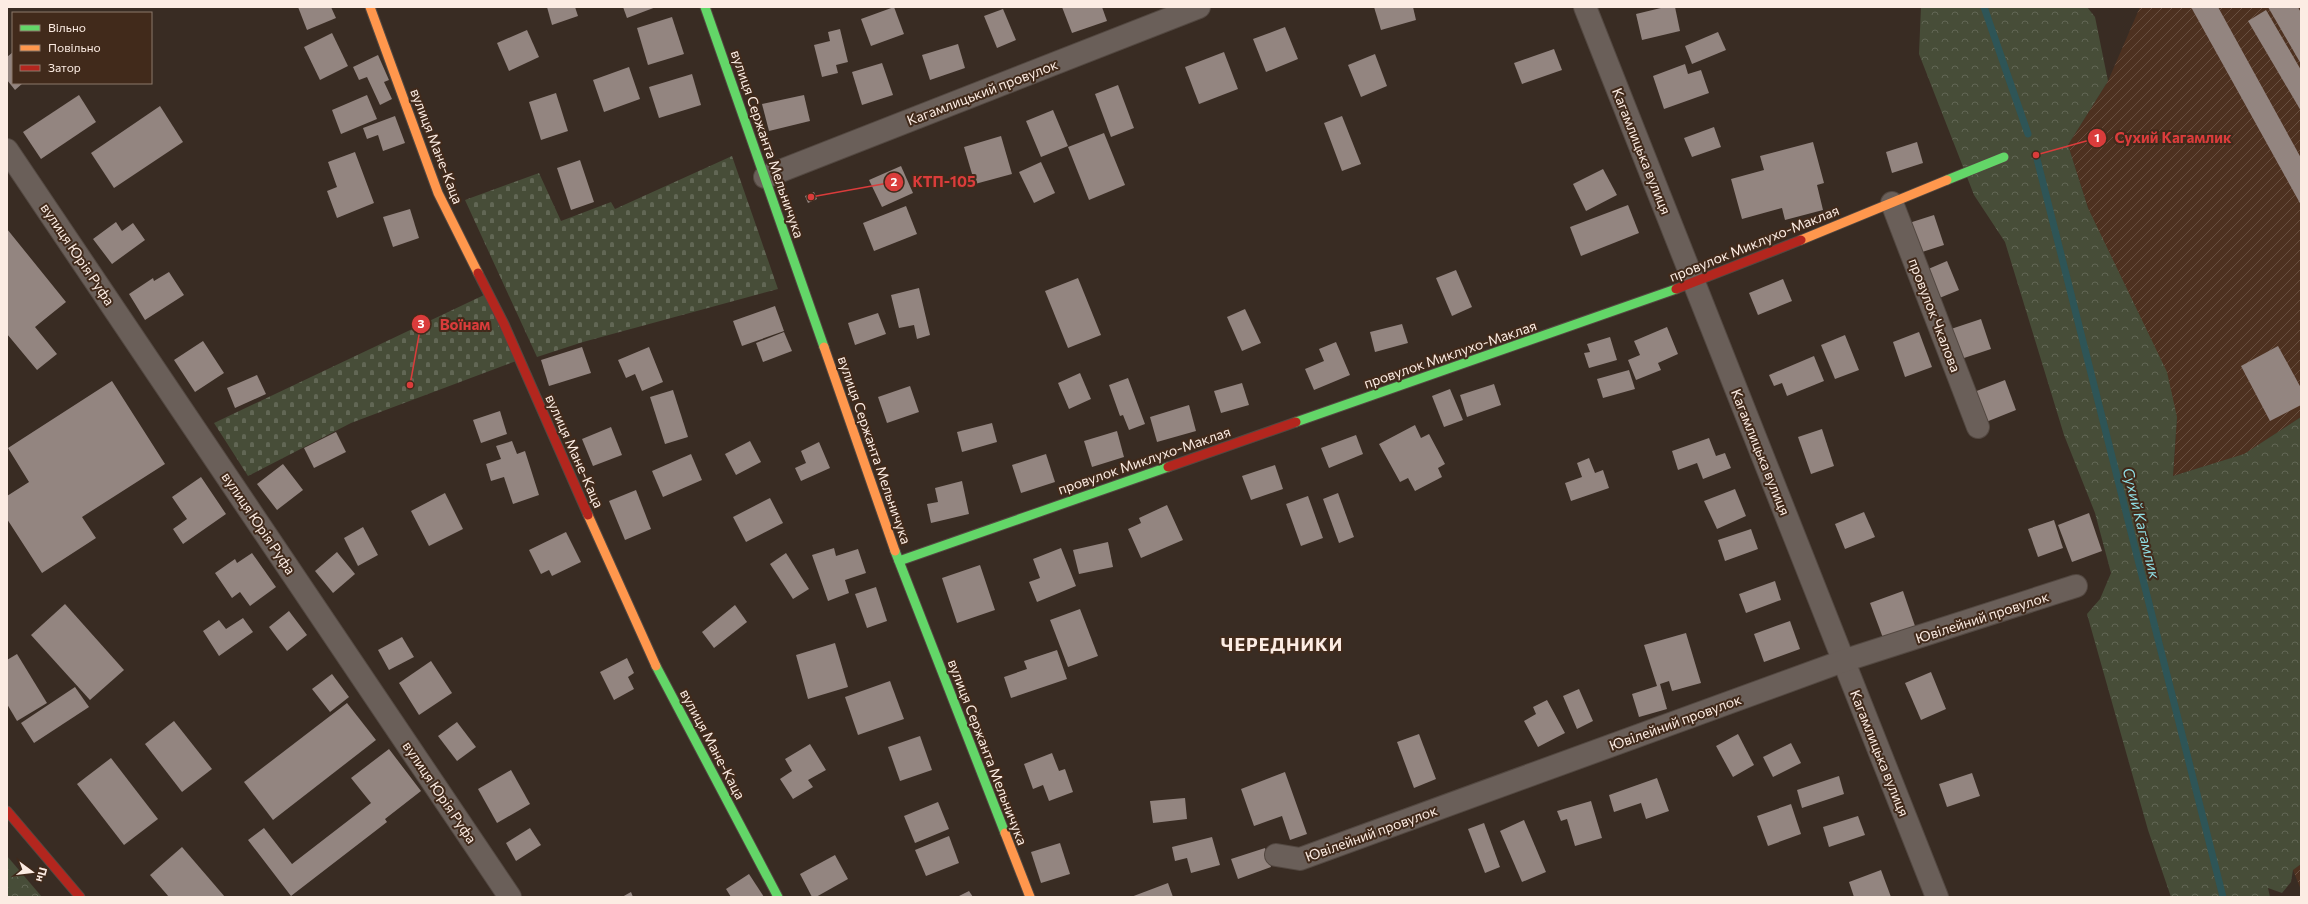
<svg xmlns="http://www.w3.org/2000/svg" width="2308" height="904" font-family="Commissioner,sans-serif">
<defs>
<pattern id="industrial-furrows" width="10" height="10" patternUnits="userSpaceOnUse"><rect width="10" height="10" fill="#4d3120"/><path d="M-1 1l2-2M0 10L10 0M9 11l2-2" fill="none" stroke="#684f40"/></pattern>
<pattern id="forest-crowns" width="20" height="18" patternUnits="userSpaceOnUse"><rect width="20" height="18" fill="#474d38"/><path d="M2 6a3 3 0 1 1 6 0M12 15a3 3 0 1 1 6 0" fill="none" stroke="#626755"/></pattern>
<pattern id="cemetery-stones" width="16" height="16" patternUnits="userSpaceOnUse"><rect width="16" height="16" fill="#474d38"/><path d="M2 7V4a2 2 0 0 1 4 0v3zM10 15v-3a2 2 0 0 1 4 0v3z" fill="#626755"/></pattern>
</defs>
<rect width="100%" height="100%" fill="#392c23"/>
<g fill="url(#industrial-furrows)">
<path d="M 2140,7 L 2301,7 L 2301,417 L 2245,454 L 2173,476 L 2177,417 L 2088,208 L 2068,145 L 2108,81 Z"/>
<path d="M 2301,864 L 2301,890 L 2293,870 Z"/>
</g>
<g fill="url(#forest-crowns)">
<path d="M 1921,7 L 2087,7 L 2095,17 L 2108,81 L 2068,145 L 2088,208 L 2167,372 L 2177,417 L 2173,476 L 2244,454 L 2301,417 L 2301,864 L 2293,870 L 2291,882 L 2282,893 L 2268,888 L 2270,897 L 2171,897 L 2148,830 L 2087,614 L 2100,599 L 2111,573 L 2095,513 L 2064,435 L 2005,242 L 1974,195 L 1919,54 Z"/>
<path d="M 7,856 L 42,897 L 7,897 Z"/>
</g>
<g fill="url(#cemetery-stones)">
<path d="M 732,156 L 778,289 L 583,342 L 537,357 L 465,200 L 539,173 L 561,221 L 611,202 L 615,209 Z"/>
<path d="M 484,295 L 516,361 L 351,423 L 248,476 L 214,423 Z"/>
</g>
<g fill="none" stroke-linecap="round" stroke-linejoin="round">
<g stroke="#2e5557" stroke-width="7">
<path d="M 1984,7 L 2028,134"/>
<path d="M 2036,155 L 2223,897"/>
</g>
</g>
<g fill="#938580">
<path d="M 298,7 L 331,7 L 336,18 L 307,30 Z"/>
<path d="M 547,7 L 575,7 L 578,16 L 552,25 Z"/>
<path d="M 623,7 L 656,7 L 627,18 Z"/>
<path d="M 894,7 L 904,34 L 871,46 L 861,19 Z"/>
<path d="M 1062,7 L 1102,7 L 1107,21 L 1072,33 Z"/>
<path d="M 1374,7 L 1413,7 L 1416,20 L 1381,30 Z"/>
<path d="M 1665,7 L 1675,7 L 1680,31 L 1642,40 L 1636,14 Z"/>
<path d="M 2191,7 L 2218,7 L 2301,158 L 2301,205 Z"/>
<path d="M 2268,7 L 2298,7 L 2301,13 L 2301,64 Z"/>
<path d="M 1003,9 L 1016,40 L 997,48 L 984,16 Z"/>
<path d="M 2266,10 L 2301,70 L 2301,111 L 2248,21 Z"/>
<path d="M 672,17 L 684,54 L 648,65 L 637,28 Z"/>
<path d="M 1285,27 L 1298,59 L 1266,72 L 1253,39 Z"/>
<path d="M 840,29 L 848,62 L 836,65 L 838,73 L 822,77 L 814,45 L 830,41 L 828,32 Z"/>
<path d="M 527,30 L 539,57 L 509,71 L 497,43 Z"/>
<path d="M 1718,32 L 1726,50 L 1692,64 L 1685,46 Z"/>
<path d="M 332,33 L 348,66 L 320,80 L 304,47 Z"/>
<path d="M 958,44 L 965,68 L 930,80 L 922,55 Z"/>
<path d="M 1554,49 L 1562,70 L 1522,84 L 1514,63 Z"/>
<path d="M 13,52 L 13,83 L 23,83 L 15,90 L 7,80 L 7,57 Z"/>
<path d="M 1224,52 L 1238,89 L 1199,104 L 1185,67 Z"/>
<path d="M 1375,54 L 1387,86 L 1361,97 L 1348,65 Z"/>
<path d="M 378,55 L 389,80 L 384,82 L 392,99 L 380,105 L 367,77 L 359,80 L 353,67 Z"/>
<path d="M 882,63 L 893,95 L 862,105 L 852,72 Z"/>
<path d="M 1685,64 L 1688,74 L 1701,70 L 1709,93 L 1664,109 L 1653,76 Z"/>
<path d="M 629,67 L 640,99 L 604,112 L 593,80 Z"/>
<path d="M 692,74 L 701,105 L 659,118 L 649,87 Z"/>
<path d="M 1118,85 L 1134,128 L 1111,137 L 1095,94 Z"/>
<path d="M 556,93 L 568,131 L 541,140 L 529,102 Z"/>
<path d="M 79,95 L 96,122 L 41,159 L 23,132 Z"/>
<path d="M 367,95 L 377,119 L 341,134 L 332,110 Z"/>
<path d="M 804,95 L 810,121 L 769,131 L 762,104 Z"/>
<path d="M 160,106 L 183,142 L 114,188 L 91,153 Z"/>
<path d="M 1053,110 L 1068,146 L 1041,157 L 1026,121 Z"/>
<path d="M 395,116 L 405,143 L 383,151 L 378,135 L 367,139 L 363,128 Z"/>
<path d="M 1342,116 L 1361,164 L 1342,171 L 1324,123 Z"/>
<path d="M 1714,127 L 1721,147 L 1692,157 L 1684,138 Z"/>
<path d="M 1104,133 L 1125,185 L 1089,200 L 1068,147 Z"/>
<path d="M 1001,136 L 1012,174 L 975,184 L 964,147 Z"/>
<path d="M 1813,142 L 1824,183 L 1817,185 L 1823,210 L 1785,220 L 1782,208 L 1742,219 L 1731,179 L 1764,170 L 1760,156 Z"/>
<path d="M 1917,142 L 1923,163 L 1892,173 L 1886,152 Z"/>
<path d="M 355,152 L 374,203 L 337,218 L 327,191 L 337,187 L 328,162 Z"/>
<path d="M 580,160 L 594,202 L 571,210 L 557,168 Z"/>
<path d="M 1041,162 L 1055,193 L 1034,203 L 1019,172 Z"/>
<path d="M 901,166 L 913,193 L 882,207 L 869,180 Z"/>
<path d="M 1603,169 L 1617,195 L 1586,211 L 1573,184 Z"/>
<path d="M 814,192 L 817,199 L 808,203 L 805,196 Z"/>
<path d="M 1628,205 L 1639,233 L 1581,256 L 1570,227 Z"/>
<path d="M 906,206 L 917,234 L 874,251 L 863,223 Z"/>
<path d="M 410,209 L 419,238 L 393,247 L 383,217 Z"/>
<path d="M 1934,215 L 1944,245 L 1919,253 L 1909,223 Z"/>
<path d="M 116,222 L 122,231 L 133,223 L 145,240 L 112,264 L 93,239 Z"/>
<path d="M 7,229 L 66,302 L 35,327 L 57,354 L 37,370 L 7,334 Z"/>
<path d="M 1947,261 L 1959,290 L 1937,299 L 1926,270 Z"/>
<path d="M 1456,270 L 1472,307 L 1452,316 L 1436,278 Z"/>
<path d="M 169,272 L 184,295 L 145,320 L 129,294 L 153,278 L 154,281 Z"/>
<path d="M 1078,278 L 1101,335 L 1068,348 L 1045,291 Z"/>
<path d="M 1783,279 L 1792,301 L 1758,315 L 1749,293 Z"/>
<path d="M 919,288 L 930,335 L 917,339 L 914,325 L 899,328 L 891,295 Z"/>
<path d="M 775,306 L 784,331 L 742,346 L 733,321 Z"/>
<path d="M 1245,309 L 1261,343 L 1242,351 L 1227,317 Z"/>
<path d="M 878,313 L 886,334 L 855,345 L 848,323 Z"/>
<path d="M 1981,319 L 1991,349 L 1958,360 L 1948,330 Z"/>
<path d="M 1402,324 L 1408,343 L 1375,352 L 1370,332 Z"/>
<path d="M 1667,327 L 1678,354 L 1658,363 L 1661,370 L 1636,380 L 1628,360 L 1640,355 L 1634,341 Z"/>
<path d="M 784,332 L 792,351 L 763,362 L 756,343 Z"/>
<path d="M 1919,332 L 1932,367 L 1905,377 L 1893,342 Z"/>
<path d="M 1845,335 L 1859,370 L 1835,379 L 1821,345 Z"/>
<path d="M 1610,337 L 1617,360 L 1589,368 L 1584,353 L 1590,352 L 1587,344 Z"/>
<path d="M 203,341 L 224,373 L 195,392 L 174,360 Z"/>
<path d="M 1336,342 L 1350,375 L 1314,390 L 1305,369 L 1324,361 L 1319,349 Z"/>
<path d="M 2278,346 L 2301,388 L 2301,405 L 2270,421 L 2241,366 Z"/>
<path d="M 582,347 L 591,373 L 549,386 L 541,360 Z"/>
<path d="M 649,347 L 663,382 L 642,391 L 635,374 L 626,378 L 618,360 Z"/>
<path d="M 1814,356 L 1824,381 L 1787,396 L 1782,383 L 1774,386 L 1769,375 Z"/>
<path d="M 1629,370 L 1635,389 L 1603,398 L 1597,379 Z"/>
<path d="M 1080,373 L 1091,399 L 1069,409 L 1058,383 Z"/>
<path d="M 257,375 L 266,394 L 235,408 L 227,388 Z"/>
<path d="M 1128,378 L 1145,424 L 1129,430 L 1123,415 L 1120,416 L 1109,385 Z"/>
<path d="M 2005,380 L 2016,410 L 1986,422 L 1974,392 Z"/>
<path d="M 112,381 L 165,464 L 82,517 L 96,538 L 42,573 L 7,519 L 7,496 L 29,482 L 8,448 Z"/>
<path d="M 1242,383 L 1249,405 L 1221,413 L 1214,391 Z"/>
<path d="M 1494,384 L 1501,405 L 1467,417 L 1460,395 Z"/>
<path d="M 910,386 L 919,412 L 887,423 L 878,397 Z"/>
<path d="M 1450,389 L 1463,420 L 1444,427 L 1432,396 Z"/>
<path d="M 673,390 L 688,437 L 665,444 L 650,397 Z"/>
<path d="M 1189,405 L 1196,431 L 1157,442 L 1150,417 Z"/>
<path d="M 500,411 L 507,434 L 481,443 L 473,420 Z"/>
<path d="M 992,423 L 997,442 L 962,452 L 957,432 Z"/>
<path d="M 1415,425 L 1421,438 L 1429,434 L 1445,464 L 1438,468 L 1442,477 L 1415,491 L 1408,478 L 1400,482 L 1379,444 Z"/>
<path d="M 611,427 L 622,455 L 593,466 L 582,439 Z"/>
<path d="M 1822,429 L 1834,466 L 1811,474 L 1798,437 Z"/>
<path d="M 1117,431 L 1124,457 L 1092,467 L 1084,441 Z"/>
<path d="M 336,432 L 346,452 L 314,468 L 304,448 Z"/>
<path d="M 1356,435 L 1363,454 L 1329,468 L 1321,448 Z"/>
<path d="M 1709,438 L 1716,456 L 1725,453 L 1731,468 L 1703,479 L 1697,463 L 1678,470 L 1672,451 Z"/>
<path d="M 512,441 L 517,454 L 525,451 L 539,495 L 513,504 L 504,477 L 491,481 L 486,464 L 501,459 L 496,446 Z"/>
<path d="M 750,441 L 761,462 L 736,475 L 725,454 Z"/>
<path d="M 819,442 L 830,468 L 801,481 L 795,468 L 806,463 L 801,451 Z"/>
<path d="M 691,454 L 702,480 L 663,497 L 652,471 Z"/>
<path d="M 1046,454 L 1055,482 L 1021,493 L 1012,465 Z"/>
<path d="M 1589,458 L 1595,473 L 1603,470 L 1609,488 L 1571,501 L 1565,483 L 1582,477 L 1577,463 Z"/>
<path d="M 283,464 L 303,490 L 277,510 L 257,484 Z"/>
<path d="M 1275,465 L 1283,489 L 1251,500 L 1242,476 Z"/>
<path d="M 201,477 L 226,514 L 183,544 L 173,529 L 187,519 L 172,497 Z"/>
<path d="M 962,481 L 969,514 L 931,523 L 927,504 L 938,502 L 935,488 Z"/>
<path d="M 1735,489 L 1746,516 L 1717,529 L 1704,501 Z"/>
<path d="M 636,490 L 651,529 L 625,540 L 609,501 Z"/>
<path d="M 445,493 L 463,529 L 429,546 L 411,511 Z"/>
<path d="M 1338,493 L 1354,537 L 1339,543 L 1323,499 Z"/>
<path d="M 1308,496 L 1323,538 L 1301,546 L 1286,504 Z"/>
<path d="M 770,498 L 783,523 L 746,542 L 733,517 Z"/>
<path d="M 1167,505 L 1183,540 L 1141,558 L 1128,529 L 1141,523 L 1139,518 Z"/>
<path d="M 1864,512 L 1875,537 L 1845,549 L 1835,524 Z"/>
<path d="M 2089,513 L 2102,551 L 2072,562 L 2058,525 Z"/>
<path d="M 2054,520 L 2063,548 L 2038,557 L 2028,529 Z"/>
<path d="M 363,527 L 378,555 L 358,566 L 344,538 Z"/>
<path d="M 1751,529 L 1758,549 L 1725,561 L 1718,540 Z"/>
<path d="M 566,532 L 581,562 L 552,576 L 549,570 L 541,574 L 529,550 Z"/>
<path d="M 1108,542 L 1113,567 L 1079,574 L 1073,550 Z"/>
<path d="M 834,548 L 836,556 L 858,549 L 866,573 L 845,580 L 849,593 L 828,601 L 812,555 Z"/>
<path d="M 1061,548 L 1076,586 L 1037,602 L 1029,582 L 1040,578 L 1033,559 Z"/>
<path d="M 337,552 L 355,574 L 333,593 L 315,571 Z"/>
<path d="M 252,553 L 276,587 L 250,606 L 240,592 L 232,598 L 215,573 L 235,559 L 237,563 Z"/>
<path d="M 786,553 L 809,589 L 793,599 L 770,564 Z"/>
<path d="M 980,565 L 995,610 L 957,623 L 942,578 Z"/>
<path d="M 1775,581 L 1781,600 L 1746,613 L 1739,594 Z"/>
<path d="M 876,587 L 887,621 L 867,628 L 855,594 Z"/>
<path d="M 1903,591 L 1915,626 L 1883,638 L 1870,603 Z"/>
<path d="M 65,604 L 124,670 L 90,700 L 31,635 Z"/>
<path d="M 735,605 L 747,622 L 714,648 L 702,632 Z"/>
<path d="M 1080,609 L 1098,656 L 1068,667 L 1050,620 Z"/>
<path d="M 289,611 L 307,635 L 287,651 L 269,627 Z"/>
<path d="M 243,618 L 253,632 L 219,656 L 203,631 L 219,620 L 226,629 Z"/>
<path d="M 1790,621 L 1800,649 L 1764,662 L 1754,634 Z"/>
<path d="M 1686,633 L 1701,683 L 1672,691 L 1669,681 L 1660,684 L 1667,709 L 1639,717 L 1632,694 L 1657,686 L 1644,645 Z"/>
<path d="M 402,637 L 414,657 L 389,670 L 378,650 Z"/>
<path d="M 835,643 L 848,687 L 808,699 L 796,655 Z"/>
<path d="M 1057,650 L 1067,679 L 1011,698 L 1004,677 L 1027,669 L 1024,661 Z"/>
<path d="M 17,654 L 47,703 L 17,721 L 7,704 L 7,660 Z"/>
<path d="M 627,658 L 634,673 L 628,677 L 634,689 L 614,700 L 600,672 Z"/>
<path d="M 431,661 L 452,693 L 419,715 L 399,683 Z"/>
<path d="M 1931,672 L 1946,709 L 1921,720 L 1905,683 Z"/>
<path d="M 332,674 L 349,697 L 330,712 L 312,689 Z"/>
<path d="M 890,681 L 904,719 L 858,735 L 845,697 Z"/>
<path d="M 75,687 L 89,707 L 34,743 L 21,723 Z"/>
<path d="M 1579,689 L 1593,721 L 1577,729 L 1563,696 Z"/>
<path d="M 1547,700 L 1565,733 L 1538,747 L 1524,721 L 1536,714 L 1533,707 Z"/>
<path d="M 347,703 L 376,740 L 273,820 L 244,782 Z"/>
<path d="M 174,721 L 212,769 L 182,792 L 145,744 Z"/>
<path d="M 457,722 L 476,747 L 457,761 L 438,736 Z"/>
<path d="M 1419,734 L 1436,779 L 1414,788 L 1397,742 Z"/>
<path d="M 1738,734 L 1754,765 L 1733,777 L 1716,746 Z"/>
<path d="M 920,736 L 932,770 L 900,781 L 888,747 Z"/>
<path d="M 1791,743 L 1801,763 L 1773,777 L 1763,757 Z"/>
<path d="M 810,744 L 826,770 L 808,780 L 813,787 L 793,799 L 780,779 L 792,771 L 785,759 Z"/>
<path d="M 389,749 L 421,791 L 385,819 L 387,822 L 291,896 L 248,840 L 264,828 L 292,864 L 371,803 L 351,778 Z"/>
<path d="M 1052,753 L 1059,771 L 1065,769 L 1073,792 L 1049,801 L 1043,785 L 1033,789 L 1024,764 Z"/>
<path d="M 111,758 L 158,819 L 124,845 L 77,784 Z"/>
<path d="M 511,770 L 530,804 L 497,823 L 478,789 Z"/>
<path d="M 1285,772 L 1307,834 L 1290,840 L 1282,816 L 1254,826 L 1241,789 Z"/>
<path d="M 1972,773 L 1980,796 L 1947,807 L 1939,784 Z"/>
<path d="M 1839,776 L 1844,794 L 1802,808 L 1797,790 Z"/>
<path d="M 1657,778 L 1669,811 L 1646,819 L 1641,803 L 1614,812 L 1609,795 Z"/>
<path d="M 1185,798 L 1187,819 L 1153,823 L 1150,801 Z"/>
<path d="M 1591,801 L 1602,838 L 1575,846 L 1567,819 L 1561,821 L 1557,811 Z"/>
<path d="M 938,802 L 949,829 L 915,843 L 904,816 Z"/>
<path d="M 1791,804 L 1801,834 L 1768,846 L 1757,816 Z"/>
<path d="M 1858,816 L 1865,835 L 1829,847 L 1823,827 Z"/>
<path d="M 1524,820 L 1546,872 L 1522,882 L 1500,831 Z"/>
<path d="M 1484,823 L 1500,867 L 1485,873 L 1468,829 Z"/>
<path d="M 530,828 L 541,845 L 516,861 L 506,843 Z"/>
<path d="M 949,836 L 959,863 L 926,876 L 915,850 Z"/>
<path d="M 1212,837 L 1220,865 L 1191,873 L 1187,858 L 1175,861 L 1172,847 Z"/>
<path d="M 1060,843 L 1070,874 L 1041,883 L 1031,852 Z"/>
<path d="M 182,847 L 225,897 L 169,897 L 150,875 Z"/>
<path d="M 1265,848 L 1271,867 L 1238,879 L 1231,859 Z"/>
<path d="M 835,855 L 848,879 L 816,897 L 812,897 L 800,874 Z"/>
<path d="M 1881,870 L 1891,897 L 1854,897 L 1849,882 Z"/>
<path d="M 749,874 L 764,897 L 731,897 L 726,889 Z"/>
<path d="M 1168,883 L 1173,897 L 1131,897 Z"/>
<path d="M 969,891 L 973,897 L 957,897 Z"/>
<path d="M 631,892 L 633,897 L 622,897 Z"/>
</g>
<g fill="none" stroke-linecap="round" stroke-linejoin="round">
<defs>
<g id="street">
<path d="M 1585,7 L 1937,897"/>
<path d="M 7,150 L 510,897"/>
<path d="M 765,177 L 1199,7"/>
<path d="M 1892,203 L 1978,427"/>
<path d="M 1276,855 L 1300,859 L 1843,661 L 2076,586"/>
</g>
<g id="fast">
<path d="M 705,7 L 824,347"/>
<path d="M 1947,180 L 2004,157"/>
<path d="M 1296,422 L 1676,289"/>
<path d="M 895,551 L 1005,833"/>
<path d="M 899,561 L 1168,467"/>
<path d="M 656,666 L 778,897"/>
</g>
<g id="slow">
<path d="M 370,7 L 438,193 L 478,273"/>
<path d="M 1801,240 L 1947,180"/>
<path d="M 824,347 L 895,551"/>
<path d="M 588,515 L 656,666"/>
<path d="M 1005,833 L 1030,897"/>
</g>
<g id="jam">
<path d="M 478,273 L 504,324 L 588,515"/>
<path d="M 1676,289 L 1801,240"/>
<path d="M 1168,467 L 1296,422"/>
<path d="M 7,811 L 80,897"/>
</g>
</defs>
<use href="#street" stroke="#534841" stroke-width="24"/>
<use href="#fast" stroke="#534841" stroke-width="11"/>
<use href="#slow" stroke="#534841" stroke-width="11"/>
<use href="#jam" stroke="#534841" stroke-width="11"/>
<use href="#street" stroke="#6a5f59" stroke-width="22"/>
<use href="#fast" stroke="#63d668" stroke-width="9"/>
<use href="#slow" stroke="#ff974d" stroke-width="9"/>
<use href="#jam" stroke="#b3261e" stroke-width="9"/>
</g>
<g text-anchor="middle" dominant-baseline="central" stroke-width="4" stroke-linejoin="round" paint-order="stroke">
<g font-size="14" fill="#fcece3" stroke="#412a1b">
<text transform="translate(982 92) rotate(-21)">Кагамлицький провулок</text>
<text transform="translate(768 144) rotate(71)">вулиця Сержанта Мельничука</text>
<text transform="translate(437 146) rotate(69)">вулиця Мане-Каца</text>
<text transform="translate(1642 151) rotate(68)">Кагамлицька вулиця</text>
<text transform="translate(1754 243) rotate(-22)">провулок Миклухо-Маклая</text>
<text transform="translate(78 254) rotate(56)">вулиця Юрія Руфа</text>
<text transform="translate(1935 315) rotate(69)">провулок Чкалова</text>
<text transform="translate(1450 354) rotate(-19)">провулок Миклухо-Маклая</text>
<text transform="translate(875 450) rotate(71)">вулиця Сержанта Мельничука</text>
<text transform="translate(575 451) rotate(66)">вулиця Мане-Каца</text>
<text transform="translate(1761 452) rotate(68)">Кагамлицька вулиця</text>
<text transform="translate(1144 460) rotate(-19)">провулок Миклухо-Маклая</text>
<text transform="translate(259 523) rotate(56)">вулиця Юрія Руфа</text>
<text transform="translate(1982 617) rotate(-18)">Ювілейний провулок</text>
<text transform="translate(1675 722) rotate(-20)">Ювілейний провулок</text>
<text transform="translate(713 744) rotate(62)">вулиця Мане-Каца</text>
<text transform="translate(988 752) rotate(69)">вулиця Сержанта Мельничука</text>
<text transform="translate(1880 753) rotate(68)">Кагамлицька вулиця</text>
<text transform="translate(440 792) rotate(56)">вулиця Юрія Руфа</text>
<text transform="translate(1371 833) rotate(-20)">Ювілейний провулок</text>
</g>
<g font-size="15" font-style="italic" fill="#8fdee4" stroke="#412a1b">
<text transform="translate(2142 523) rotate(76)">Сухий Кагамлик</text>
</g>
<g font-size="18" font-weight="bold" letter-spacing="1" fill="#fcece3" stroke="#412a1b">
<text x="1282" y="644">ЧЕРЕДНИКИ</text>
</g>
</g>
<path fill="none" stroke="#da3c3b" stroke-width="1.5" d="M2036 155L2097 138M811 197L894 182M410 385L421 324"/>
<g fill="#da3c3b" stroke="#412a1b" stroke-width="1.5">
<circle cx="2036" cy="155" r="4"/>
<circle cx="811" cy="197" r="4"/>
<circle cx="410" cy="385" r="4"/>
<circle cx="2097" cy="138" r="10"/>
<circle cx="894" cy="182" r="10"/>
<circle cx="421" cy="324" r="10"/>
</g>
<g font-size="12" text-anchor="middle" font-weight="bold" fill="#fff">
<text x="2097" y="142">1</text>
<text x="894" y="186">2</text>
<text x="421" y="328">3</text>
</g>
<g font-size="15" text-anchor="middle" font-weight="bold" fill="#da3c3b" stroke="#412a1b" stroke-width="4" stroke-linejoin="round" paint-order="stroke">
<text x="2173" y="143">Сухий Кагамлик</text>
<text x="944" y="187">КТП-105</text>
<text x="465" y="330">Воїнам</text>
</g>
<rect width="2308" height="904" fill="none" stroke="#fcece3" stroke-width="16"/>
<rect x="12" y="12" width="140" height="72" fill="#412a1b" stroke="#8c786b"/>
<rect x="20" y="25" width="20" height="6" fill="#63d668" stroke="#8c786b"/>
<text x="48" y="32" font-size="12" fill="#fcece3">Вільно</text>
<rect x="20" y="45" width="20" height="6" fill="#ff974d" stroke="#8c786b"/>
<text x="48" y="52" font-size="12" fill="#fcece3">Повільно</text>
<rect x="20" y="65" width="20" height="6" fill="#b3261e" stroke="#8c786b"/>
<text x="48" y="72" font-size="12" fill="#fcece3">Затор</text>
<g transform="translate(32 872) rotate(105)" stroke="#412a1b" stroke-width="3" paint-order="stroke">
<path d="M0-3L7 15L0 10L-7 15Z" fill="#fcece3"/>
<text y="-6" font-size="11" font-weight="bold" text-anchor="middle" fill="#fcece3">Пн</text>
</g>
</svg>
